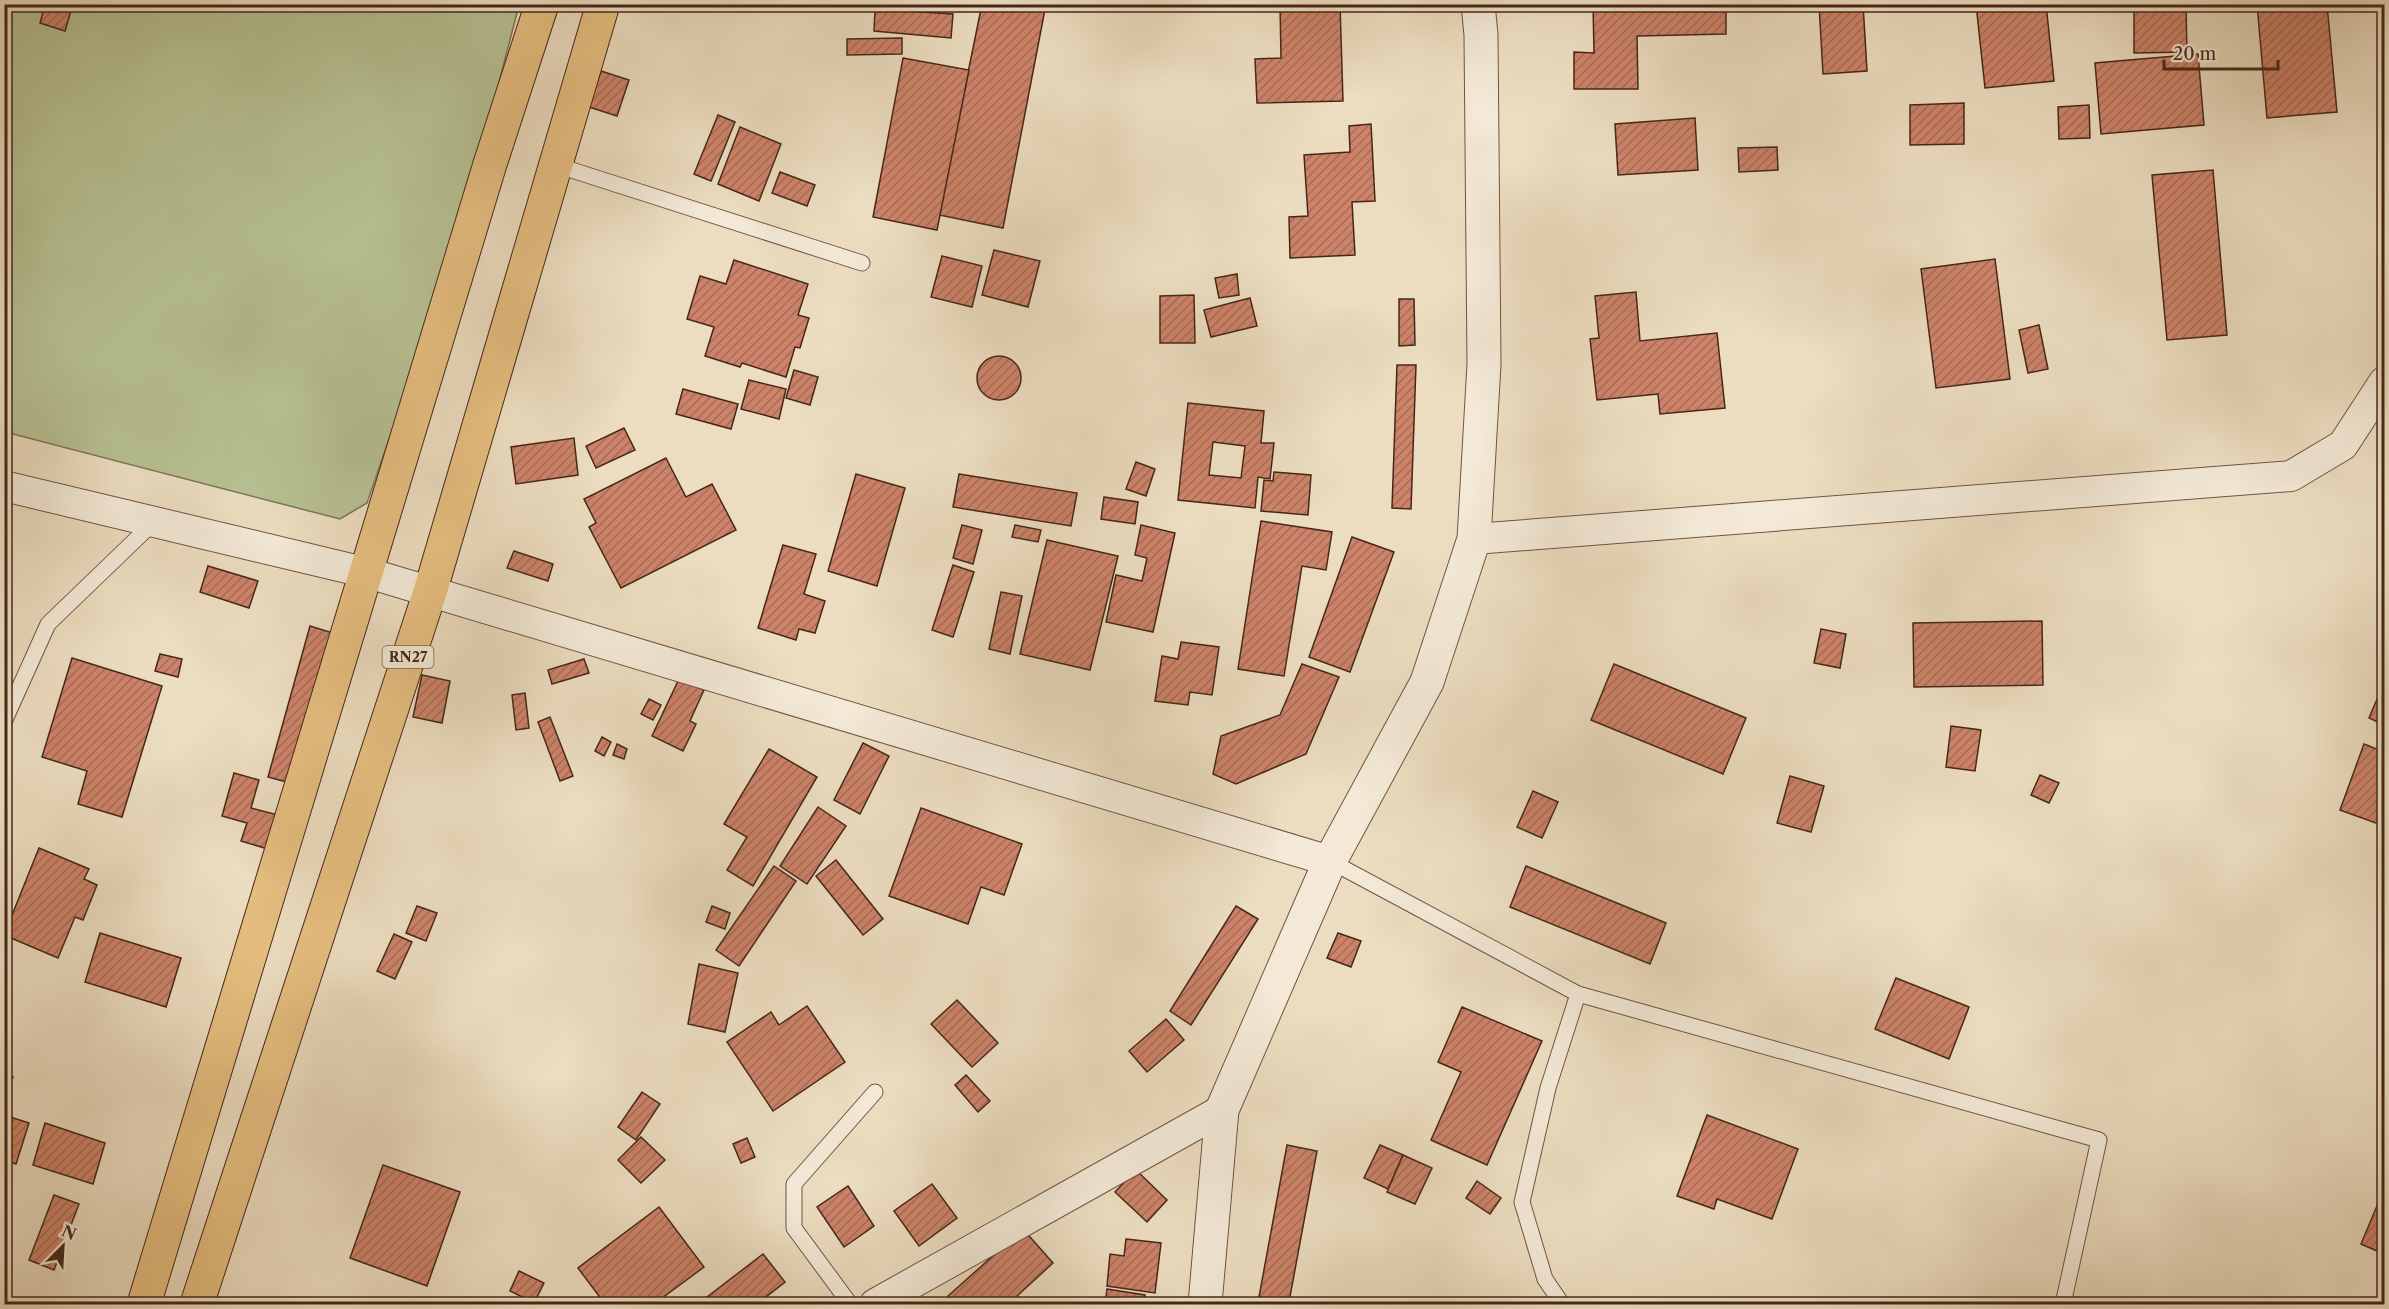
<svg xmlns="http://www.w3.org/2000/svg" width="2389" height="1309" font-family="'Libre Caslon Text',serif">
<defs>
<pattern id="building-hatch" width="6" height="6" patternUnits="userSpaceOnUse" patternTransform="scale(1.5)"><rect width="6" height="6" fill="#cd8369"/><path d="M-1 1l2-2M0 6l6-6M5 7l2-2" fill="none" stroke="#a86b56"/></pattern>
</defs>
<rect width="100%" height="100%" fill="#ecddc0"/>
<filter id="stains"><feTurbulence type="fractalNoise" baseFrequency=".00333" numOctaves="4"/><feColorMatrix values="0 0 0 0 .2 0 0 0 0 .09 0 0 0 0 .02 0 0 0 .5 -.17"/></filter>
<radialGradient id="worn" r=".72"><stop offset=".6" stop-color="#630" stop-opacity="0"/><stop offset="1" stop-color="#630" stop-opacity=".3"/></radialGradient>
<path fill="#b7c193" stroke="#7e7456" stroke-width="1.5" d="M 4,5 L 519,5 L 460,233 L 367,503 L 340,519 L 5,432 Z"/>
<g fill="url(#building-hatch)" stroke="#45271a" stroke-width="1.5" fill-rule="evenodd">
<path d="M 45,4 L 73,4 L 65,31 L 40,23 Z"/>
<path d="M 982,4 L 1046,4 L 1003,228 L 939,215 Z"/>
<path d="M 1280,4 L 1340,4 L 1343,101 L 1257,103 L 1255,59 L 1281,58 Z"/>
<path d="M 1593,4 L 1726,4 L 1726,34 L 1637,36 L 1638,89 L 1574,89 L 1574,52 L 1594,53 Z"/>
<path d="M 1819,4 L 1863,4 L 1867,71 L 1823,74 Z"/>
<path d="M 1976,4 L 2046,4 L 2054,81 L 1985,88 Z"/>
<path d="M 2134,4 L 2186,4 L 2187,52 L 2134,53 Z"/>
<path d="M 2257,4 L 2327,4 L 2337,112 L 2267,118 Z"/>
<path d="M 875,9 L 953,14 L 951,38 L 874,31 Z"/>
<path d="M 902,38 L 902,54 L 847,55 L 847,39 Z"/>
<path d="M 2198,54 L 2204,125 L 2101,134 L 2095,63 Z"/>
<path d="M 903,58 L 969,70 L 937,230 L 873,217 Z"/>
<path d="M 601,71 L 629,80 L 617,116 L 589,107 Z"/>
<path d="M 1964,103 L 1964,144 L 1910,145 L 1910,105 Z"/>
<path d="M 2089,105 L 2090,138 L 2059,139 L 2058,107 Z"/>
<path d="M 718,115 L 735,122 L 711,181 L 694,174 Z"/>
<path d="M 1695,118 L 1698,170 L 1618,175 L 1615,124 Z"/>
<path d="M 1371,124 L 1375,201 L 1352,202 L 1355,255 L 1290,258 L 1289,217 L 1308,216 L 1304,155 L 1350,152 L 1349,126 Z"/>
<path d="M 740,127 L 781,144 L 759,201 L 718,184 Z"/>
<path d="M 1777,147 L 1778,170 L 1739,172 L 1738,148 Z"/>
<path d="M 2213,170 L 2227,335 L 2167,340 L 2152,175 Z"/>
<path d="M 780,172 L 815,185 L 807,206 L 772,193 Z"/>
<path d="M 994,250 L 1040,261 L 1028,307 L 982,295 Z"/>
<path d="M 942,256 L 982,266 L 972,307 L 931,297 Z"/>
<path d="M 1995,259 L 2010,379 L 1936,388 L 1921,269 Z"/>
<path d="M 734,260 L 808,284 L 798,315 L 809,318 L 800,348 L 795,347 L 786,377 L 742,363 L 740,367 L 705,356 L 714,327 L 687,319 L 700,276 L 726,284 Z"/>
<path d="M 1237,274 L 1239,295 L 1219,298 L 1215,278 Z"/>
<path d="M 1636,292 L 1640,341 L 1717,333 L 1725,408 L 1660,414 L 1658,394 L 1597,400 L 1590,339 L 1599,338 L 1595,296 Z"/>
<path d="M 1194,295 L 1195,343 L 1160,343 L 1160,296 Z"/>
<path d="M 1250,298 L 1257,326 L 1211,337 L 1204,310 Z"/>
<path d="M 1399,299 L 1414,299 L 1415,345 L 1399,346 Z"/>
<path d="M 2039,325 L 2048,369 L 2028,373 L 2019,330 Z"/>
<circle cx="999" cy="378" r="22"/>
<path d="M 1397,365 L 1416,365 L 1411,509 L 1392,508 Z"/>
<path d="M 794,370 L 818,377 L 810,405 L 786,398 Z"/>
<path d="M 749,380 L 786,389 L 779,419 L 741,409 Z"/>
<path d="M 683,389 L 738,404 L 731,429 L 676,414 Z"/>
<path d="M 1188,403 L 1264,411 L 1261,443 L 1274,443 L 1270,479 L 1258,477 L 1255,508 L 1178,500 ZM 1213,442 L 1245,446 L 1241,478 L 1209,475 Z"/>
<path d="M 624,428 L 635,450 L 596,468 L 586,446 Z"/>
<path d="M 574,438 L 578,475 L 516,484 L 511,447 Z"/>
<path d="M 666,458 L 686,497 L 712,484 L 736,530 L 621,588 L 589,527 L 596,523 L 584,499 Z"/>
<path d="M 1136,462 L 1155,469 L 1146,496 L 1126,489 Z"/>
<path d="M 1274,472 L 1311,475 L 1308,515 L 1261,511 L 1264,480 L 1273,481 Z"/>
<path d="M 856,474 L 905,488 L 877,586 L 828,571 Z"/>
<path d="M 959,474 L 1077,493 L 1071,526 L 953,507 Z"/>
<path d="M 1104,497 L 1138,502 L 1135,524 L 1101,519 Z"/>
<path d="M 1261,521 L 1332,532 L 1326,570 L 1302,566 L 1284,676 L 1238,669 Z"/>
<path d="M 962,525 L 982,530 L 973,564 L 953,558 Z"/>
<path d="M 1015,525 L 1041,530 L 1038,542 L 1012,537 Z"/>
<path d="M 1141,525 L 1175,533 L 1153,632 L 1106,622 L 1116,575 L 1142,581 L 1147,558 L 1135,555 Z"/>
<path d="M 1352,537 L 1394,552 L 1350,672 L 1309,657 Z"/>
<path d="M 1047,540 L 1118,556 L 1090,670 L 1020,654 Z"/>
<path d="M 783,545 L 816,554 L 804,594 L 825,601 L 815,633 L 799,629 L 796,640 L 758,628 Z"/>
<path d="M 514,551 L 553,564 L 548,581 L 507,568 Z"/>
<path d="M 953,565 L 974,572 L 953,637 L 932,630 Z"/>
<path d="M 208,566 L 258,581 L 249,608 L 200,592 Z"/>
<path d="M 1001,592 L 1022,596 L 1010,654 L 989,649 Z"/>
<path d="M 2042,621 L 2043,685 L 1914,687 L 1913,623 Z"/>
<path d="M 310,626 L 336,634 L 294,784 L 268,777 Z"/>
<path d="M 1821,629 L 1846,634 L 1840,668 L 1814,663 Z"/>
<path d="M 1181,642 L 1219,647 L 1212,695 L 1190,692 L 1188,705 L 1155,701 L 1162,656 L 1178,659 Z"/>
<path d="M 160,654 L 182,659 L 178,677 L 155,671 Z"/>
<path d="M 72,658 L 162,686 L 122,817 L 78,804 L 87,771 L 42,757 Z"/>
<path d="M 584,659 L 589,673 L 552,684 L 548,670 Z"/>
<path d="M 1302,664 L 1339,677 L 1306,754 L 1236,784 L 1213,774 L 1221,736 L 1280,715 Z"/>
<path d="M 1614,664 L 1746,718 L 1723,774 L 1591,720 Z"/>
<path d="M 422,675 L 450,681 L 442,723 L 413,717 Z"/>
<path d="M 679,679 L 704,690 L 690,721 L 696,724 L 683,751 L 652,736 Z"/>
<path d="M 2384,683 L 2384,725 L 2369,718 Z"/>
<path d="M 525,693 L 529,728 L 516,730 L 512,695 Z"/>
<path d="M 649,699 L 661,705 L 653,720 L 641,714 Z"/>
<path d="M 550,717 L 573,776 L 560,781 L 538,722 Z"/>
<path d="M 1951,726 L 1981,730 L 1975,771 L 1946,767 Z"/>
<path d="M 602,737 L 611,742 L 604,756 L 595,751 Z"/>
<path d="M 863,743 L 889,756 L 860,814 L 834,800 Z"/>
<path d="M 617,744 L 627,749 L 624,759 L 613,755 Z"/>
<path d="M 2364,744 L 2384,752 L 2384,826 L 2340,810 Z"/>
<path d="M 769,749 L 817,777 L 753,886 L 727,870 L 747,837 L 724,824 Z"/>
<path d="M 234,773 L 259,780 L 251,808 L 278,815 L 268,849 L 241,841 L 247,823 L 222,816 Z"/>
<path d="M 2040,775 L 2059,783 L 2049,803 L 2031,795 Z"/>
<path d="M 1790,776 L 1824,786 L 1811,832 L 1777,823 Z"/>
<path d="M 1533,791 L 1558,802 L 1542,838 L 1517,827 Z"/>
<path d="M 818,807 L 846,826 L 807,884 L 780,866 Z"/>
<path d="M 921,808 L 1022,844 L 1004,895 L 981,887 L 968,924 L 889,896 Z"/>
<path d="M 39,848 L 89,869 L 84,879 L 97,885 L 83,920 L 75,917 L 58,958 L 4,935 Z"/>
<path d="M 836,860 L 883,919 L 863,935 L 816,876 Z"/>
<path d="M 774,866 L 796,881 L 739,966 L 716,950 Z"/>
<path d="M 1526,866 L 1666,923 L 1650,964 L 1510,907 Z"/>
<path d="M 417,906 L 437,913 L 426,941 L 406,933 Z"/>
<path d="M 712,906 L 730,913 L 725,929 L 706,922 Z"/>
<path d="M 1236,906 L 1258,919 L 1191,1025 L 1170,1011 Z"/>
<path d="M 100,933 L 181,958 L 166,1007 L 85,982 Z"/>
<path d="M 1338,933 L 1361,941 L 1351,967 L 1327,958 Z"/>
<path d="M 394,934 L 412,942 L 395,979 L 377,971 Z"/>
<path d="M 699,964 L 738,973 L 725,1032 L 688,1024 Z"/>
<path d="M 1896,978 L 1969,1007 L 1949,1059 L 1875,1029 Z"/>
<path d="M 957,1000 L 998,1043 L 972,1067 L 931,1024 Z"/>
<path d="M 807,1006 L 845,1062 L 773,1111 L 727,1042 L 771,1012 L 779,1025 Z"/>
<path d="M 1462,1007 L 1542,1041 L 1487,1165 L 1431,1140 L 1461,1072 L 1438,1062 Z"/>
<path d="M 1166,1019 L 1184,1040 L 1147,1072 L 1129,1051 Z"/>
<path d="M 4,1074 L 13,1077 L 4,1100 Z"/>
<path d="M 966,1075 L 990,1101 L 978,1112 L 955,1085 Z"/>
<path d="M 642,1092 L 660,1104 L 636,1140 L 618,1127 Z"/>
<path d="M 4,1115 L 29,1123 L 16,1164 L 4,1160 Z"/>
<path d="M 1707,1115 L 1798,1149 L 1772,1219 L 1717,1199 L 1714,1209 L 1677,1196 Z"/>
<path d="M 45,1123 L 105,1143 L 93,1184 L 33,1165 Z"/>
<path d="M 641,1137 L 665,1160 L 641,1183 L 618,1160 Z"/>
<path d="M 747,1138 L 755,1157 L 741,1163 L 733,1144 Z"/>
<path d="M 1287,1145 L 1317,1151 L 1289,1302 L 1259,1297 Z"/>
<path d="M 1380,1145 L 1403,1155 L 1388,1189 L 1364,1178 Z"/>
<path d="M 1403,1155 L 1432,1168 L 1415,1204 L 1387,1192 Z"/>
<path d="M 383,1165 L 460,1192 L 427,1286 L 350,1258 Z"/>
<path d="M 1136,1170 L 1167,1200 L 1147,1222 L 1115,1192 Z"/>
<path d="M 1477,1181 L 1501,1198 L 1490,1214 L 1466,1198 Z"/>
<path d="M 932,1184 L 957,1218 L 919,1246 L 894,1211 Z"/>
<path d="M 848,1186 L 874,1226 L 844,1247 L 817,1207 Z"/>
<path d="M 2384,1189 L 2384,1254 L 2361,1244 Z"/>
<path d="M 54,1195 L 79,1204 L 54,1270 L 29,1260 Z"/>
<path d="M 659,1207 L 704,1267 L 654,1304 L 605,1304 L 578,1268 Z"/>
<path d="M 1023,1229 L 1053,1263 L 1017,1296 L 1025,1304 L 956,1304 L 948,1296 Z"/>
<path d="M 1126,1239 L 1161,1243 L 1155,1293 L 1107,1286 L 1110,1254 L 1124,1256 Z"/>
<path d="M 763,1254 L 785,1282 L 757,1304 L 698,1304 Z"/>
<path d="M 519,1271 L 544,1283 L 534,1303 L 510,1291 Z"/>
<path d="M 1107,1289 L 1145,1295 L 1144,1304 L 1105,1304 Z"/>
</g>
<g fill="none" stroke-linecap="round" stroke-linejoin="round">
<defs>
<g id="service">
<path d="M 556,165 L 862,263"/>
<path d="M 4,722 L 48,624 L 154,522"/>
<path d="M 1330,861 L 1578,994 L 2099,1140 L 2063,1304"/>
<path d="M 850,1304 L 794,1228 L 794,1184 L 875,1092"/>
<path d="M 1562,1304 L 1545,1279 L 1522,1202 L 1548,1088 L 1578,994"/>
</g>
<g id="minor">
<path d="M 4,486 L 368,573 L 1330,861"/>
<path d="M 1474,539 L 2291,476 L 2343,445 L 2384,382"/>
<path d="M 875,1304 L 1222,1110"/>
</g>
<path id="tertiary" d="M 1205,1304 L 1222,1110 L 1330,861 L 1427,682 L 1474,539 L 1484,364 L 1481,35 L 1478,4"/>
<g id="primary">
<path d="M 144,1304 L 490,164 L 542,4"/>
<path d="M 197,1304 L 430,592 L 603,4"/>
</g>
</defs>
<use href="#service" stroke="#6f5444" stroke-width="17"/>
<use href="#minor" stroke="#6f5444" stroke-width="32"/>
<use href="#tertiary" stroke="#6f5444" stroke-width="35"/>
<use href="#primary" stroke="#45271a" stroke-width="35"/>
<use href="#service" stroke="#f3e9d6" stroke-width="15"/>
<use href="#minor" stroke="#f3e9d6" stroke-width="30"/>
<use href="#tertiary" stroke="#f3e9d6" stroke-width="33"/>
<use href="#primary" stroke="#e6be80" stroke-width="33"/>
</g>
<g text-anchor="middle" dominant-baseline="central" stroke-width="4.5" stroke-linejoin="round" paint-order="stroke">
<rect fill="#f3e9d6" stroke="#796152" stroke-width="1.5" x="382.5" y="646" width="51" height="22" rx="4.5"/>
<g font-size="14" font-weight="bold" fill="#45271a">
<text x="408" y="657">RN27</text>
</g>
</g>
<rect width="2389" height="1309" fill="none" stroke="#ecddc0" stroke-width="24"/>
<rect x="6" y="6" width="2377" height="1297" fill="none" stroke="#45271a" stroke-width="3"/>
<rect x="12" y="12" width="2365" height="1285" fill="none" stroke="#45271a" stroke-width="1.5"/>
<g transform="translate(63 1246) rotate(24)" stroke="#f3e9d6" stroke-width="4.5" paint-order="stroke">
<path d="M0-4.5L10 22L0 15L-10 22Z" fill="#45271a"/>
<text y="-9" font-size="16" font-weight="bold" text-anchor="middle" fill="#45271a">N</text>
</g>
<path d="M2164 60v9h114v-9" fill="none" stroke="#45271a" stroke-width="3"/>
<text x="2173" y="60" font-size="18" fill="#45271a" stroke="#f3e9d6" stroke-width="4.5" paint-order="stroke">20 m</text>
<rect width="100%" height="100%" filter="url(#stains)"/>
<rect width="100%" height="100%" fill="url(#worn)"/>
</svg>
